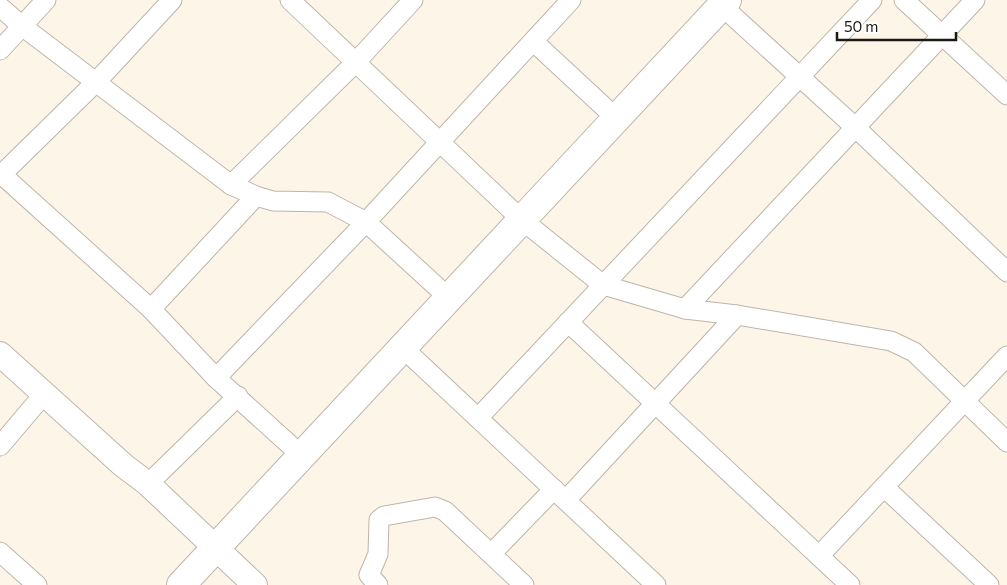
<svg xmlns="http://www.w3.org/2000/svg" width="1007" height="585" font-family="Commissioner,sans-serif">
<rect width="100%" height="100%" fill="#fef5e9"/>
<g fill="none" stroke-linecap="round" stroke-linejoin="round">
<defs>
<g id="minor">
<path d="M 290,0 L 522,220 L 603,285 L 685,309 L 737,315 L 891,341 L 914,352 L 1007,442"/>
<path d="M 904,0 L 1007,95"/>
<path d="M 0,7 L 22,26 L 231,185 L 256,196 L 273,201 L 328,202 L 366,222 L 449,298"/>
<path d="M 723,7 L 856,128 L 1007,272"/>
<path d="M 534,42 L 617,119"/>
<path d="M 0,50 L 46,0"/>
<path d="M 0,173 L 151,309 L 216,378 L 301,455"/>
<path d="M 0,176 L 97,81 L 172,0"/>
<path d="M 231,185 L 355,63 L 413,0"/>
<path d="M 151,309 L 256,196"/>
<path d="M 685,309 L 975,0"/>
<path d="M 568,322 L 850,585"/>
<path d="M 403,348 L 656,585"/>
<path d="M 216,378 L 366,222 L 571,0"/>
<path d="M 478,418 L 872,0"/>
<path d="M 0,446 L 44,394"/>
<path d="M 148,484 L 238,396"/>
<path d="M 884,487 L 989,585"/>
<path d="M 566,500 L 737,315"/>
<path d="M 0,552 L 37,585"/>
<path d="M 491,554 L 554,489"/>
<path d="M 819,556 L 1007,356"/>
<path d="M 378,585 L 369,575 L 378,554 L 379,520 L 384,516 L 435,507 L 445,511 L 524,585"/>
</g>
<path id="tertiary" d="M 0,354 L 123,465 L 148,484 L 255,585"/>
<path id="secondary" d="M 181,585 L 727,0"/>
</defs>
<use href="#minor" stroke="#beb5aa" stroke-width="21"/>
<use href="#tertiary" stroke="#beb5aa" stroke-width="26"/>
<use href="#secondary" stroke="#beb5aa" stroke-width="30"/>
<use href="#minor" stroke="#fff" stroke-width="19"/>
<use href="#tertiary" stroke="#fff" stroke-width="24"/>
<use href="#secondary" stroke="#fff" stroke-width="28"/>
</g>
<path d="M837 32v8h119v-8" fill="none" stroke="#1c1915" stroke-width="2.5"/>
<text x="844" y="32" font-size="15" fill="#1c1915" stroke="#ffffff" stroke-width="4" paint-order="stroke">50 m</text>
</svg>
